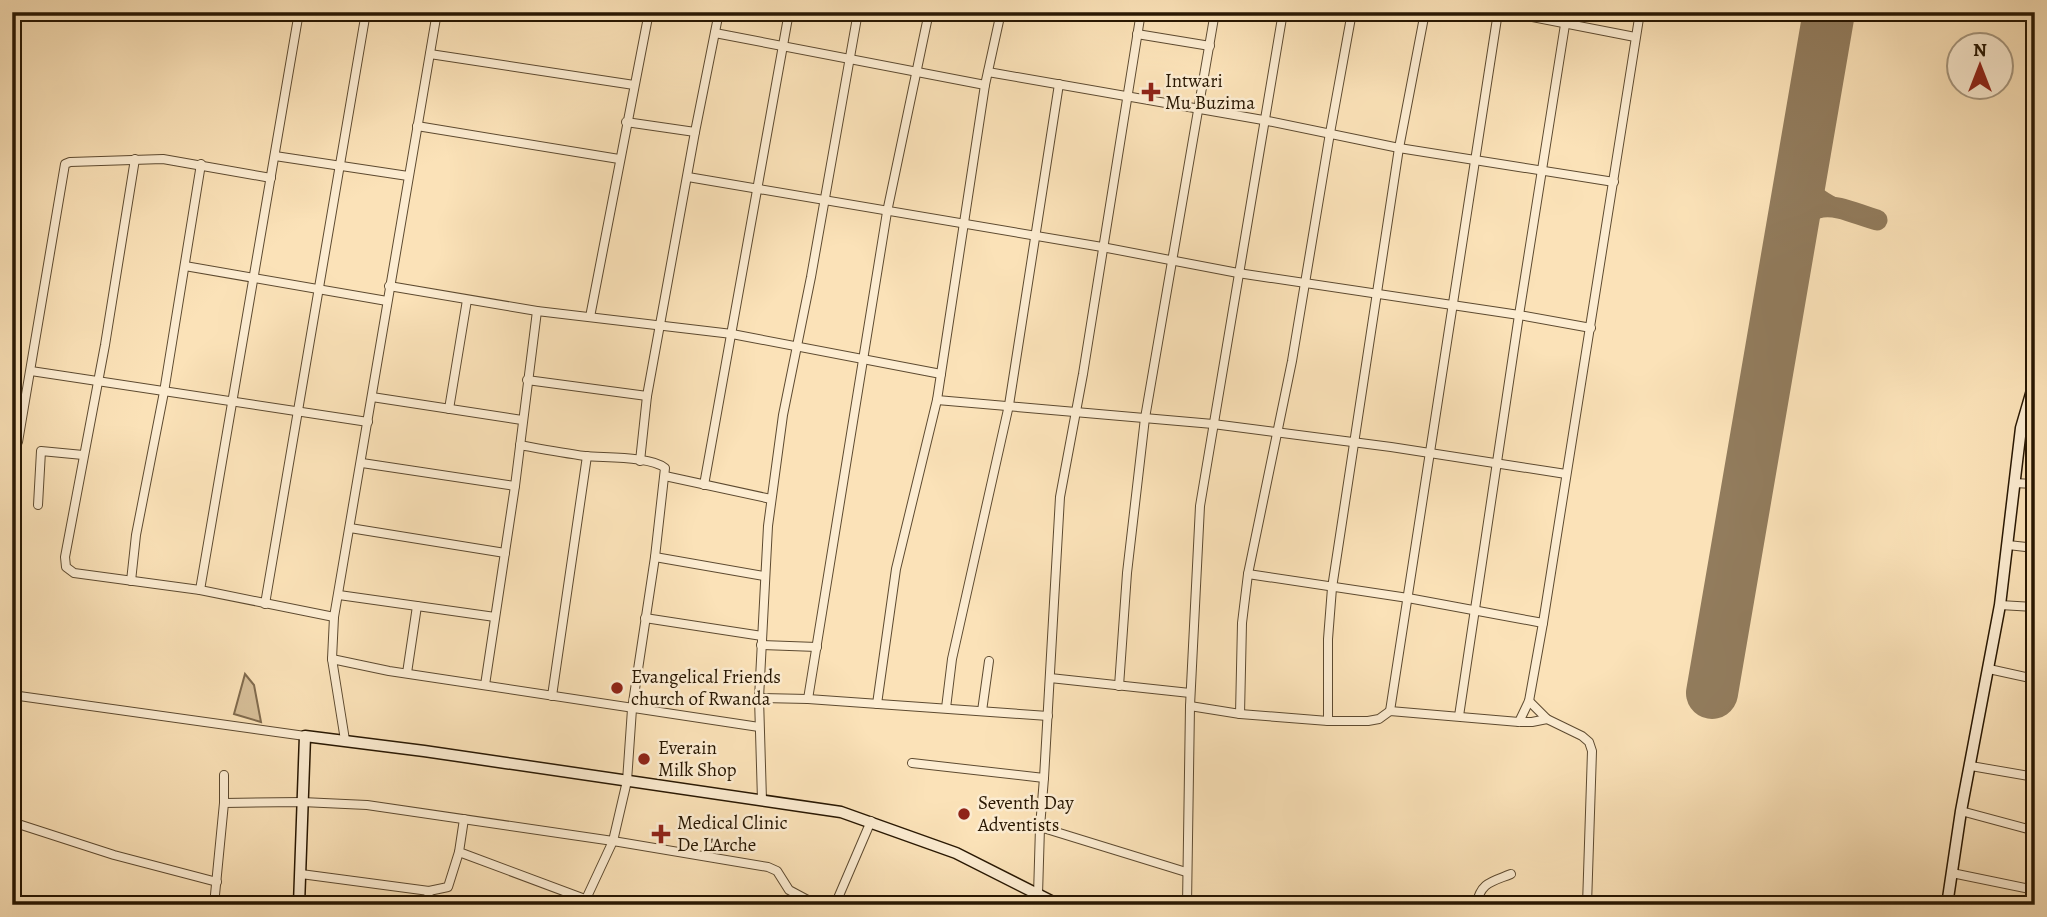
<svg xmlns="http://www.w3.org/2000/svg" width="2047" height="917" font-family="Alegreya,serif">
<rect width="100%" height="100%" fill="#fbe2b8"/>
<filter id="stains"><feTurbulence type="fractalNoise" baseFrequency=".00286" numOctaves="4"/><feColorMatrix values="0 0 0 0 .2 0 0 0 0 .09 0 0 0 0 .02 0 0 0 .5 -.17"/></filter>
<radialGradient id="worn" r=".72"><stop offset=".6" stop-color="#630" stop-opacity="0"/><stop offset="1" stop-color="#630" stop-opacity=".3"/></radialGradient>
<path fill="#d7bf99" stroke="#806b4e" stroke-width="2" d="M 245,674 L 254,685 L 261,722 L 234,714 Z"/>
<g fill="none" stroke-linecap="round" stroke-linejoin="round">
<g stroke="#927c5d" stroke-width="21">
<path d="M 1803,161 C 1805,186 1807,194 1830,206"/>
<path d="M 1790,236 C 1815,191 1837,208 1877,220"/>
</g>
<path stroke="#927c5d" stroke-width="52" d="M 1712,693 L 1829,12"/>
<defs>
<g id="street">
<path d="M 629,12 L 648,15"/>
<path d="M 1507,12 L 1635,37"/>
<path d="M 715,33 L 985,85"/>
<path d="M 1137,34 L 1210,46"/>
<path d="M 430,54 L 634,85"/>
<path d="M 988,72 L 1263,120 L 1399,148 L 1614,182"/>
<path d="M 626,122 L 695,132"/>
<path d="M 417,126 L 619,159"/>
<path d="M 275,156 L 408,176"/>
<path d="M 135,159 L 105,345 L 65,557 L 66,567 L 74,573 L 200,590 L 334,617"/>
<path d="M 688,177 L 1102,247 L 1238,273 L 1519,315 L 1591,328"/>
<path d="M 185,266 L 387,301"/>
<path d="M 389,286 L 537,311 L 732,334 L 941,374"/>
<path d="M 590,317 L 649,12"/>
<path d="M 31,371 L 368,422"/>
<path d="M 527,380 L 647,396"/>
<path d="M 372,397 L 522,420"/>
<path d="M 937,400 L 1213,424 L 1391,447 L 1566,474"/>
<path d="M 449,409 L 467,300"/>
<path d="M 2021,428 L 2035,429"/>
<path d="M 18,442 L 65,164 L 70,162 L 163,159 L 271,178"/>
<path d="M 520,445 C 542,449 563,453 585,456 C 604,458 651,456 665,468 L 655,557 L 632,709 L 627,781 L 613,841 L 586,899"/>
<path d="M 640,461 L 647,396 L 695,132 L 719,12"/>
<path d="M 362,463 L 515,486"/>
<path d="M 665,476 L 771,499"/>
<path d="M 2014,483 L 2035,484"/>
<path d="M 704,485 L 789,12"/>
<path d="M 38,505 L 41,451 L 83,455"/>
<path d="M 350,528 L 505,553"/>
<path d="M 2008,545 L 2035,548"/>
<path d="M 655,557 L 764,576"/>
<path d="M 1248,574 L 1408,598 L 1543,623"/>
<path d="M 131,581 L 136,535 L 164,392 L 201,164"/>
<path d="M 200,590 L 299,12"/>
<path d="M 339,595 L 495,617"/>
<path d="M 265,604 L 366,12"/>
<path d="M 2000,605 L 2035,607"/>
<path d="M 645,618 L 762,636"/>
<path d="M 761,645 L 817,647"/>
<path d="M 332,659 L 389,671 L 759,727"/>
<path d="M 1989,669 L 2035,679"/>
<path d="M 407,673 L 417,606"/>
<path d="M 1050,678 L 1190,693"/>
<path d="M 485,685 L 515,486 L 537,311"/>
<path d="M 1119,686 L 1127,573 L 1145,418 L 1215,12"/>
<path d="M 12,695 L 305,736"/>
<path d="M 552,696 L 587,456"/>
<path d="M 759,698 L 808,699 L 1048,716"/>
<path d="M 808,699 L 887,212 L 929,12"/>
<path d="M 1529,701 L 1547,719"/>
<path d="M 877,704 L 896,569 L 937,400 L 985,85 L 1001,12"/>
<path d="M 1190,706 L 1240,714 L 1328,721 L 1368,721 L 1379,719 L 1390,711 L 1519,722 L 1532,722 L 1547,719 L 1582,736 L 1589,742 L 1592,751 L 1587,905"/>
<path d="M 946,708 L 952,659 L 1009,405 L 1059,84"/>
<path d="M 982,711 L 989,661"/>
<path d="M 1390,711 L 1498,12"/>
<path d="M 1240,714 L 1242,623 L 1248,574 L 1292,361 L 1330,133 L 1352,12"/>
<path d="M 1459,716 L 1519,315 L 1567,12"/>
<path d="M 1328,721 L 1328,639 L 1332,588 L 1399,148 L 1425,12"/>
<path d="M 1519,722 L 1529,701 L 1543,623 L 1640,12"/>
<path d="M 345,740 L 332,659 L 334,617 L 437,12"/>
<path d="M 912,763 L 1044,778"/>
<path d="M 1971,766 L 2035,777"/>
<path d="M 762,800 L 759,698 L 768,526 L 783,415 L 811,277 L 858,12"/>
<path d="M 224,803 L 302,802 L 367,805 L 613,841 L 768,867 L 777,871 L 789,890 L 817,905"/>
<path d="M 1961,811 L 2035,831"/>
<path d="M 464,819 L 459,852 L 601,905"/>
<path d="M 12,822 L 114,855 L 217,882"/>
<path d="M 1040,827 L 1186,872"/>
<path d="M 1952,873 L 2035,890"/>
<path d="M 301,874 L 429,891 L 427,905"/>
<path d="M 429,891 L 448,887 L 459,852"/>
<path d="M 1038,895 L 1040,827 L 1044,778 L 1060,497 L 1083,374 L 1141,12"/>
<path d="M 214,905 L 224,803 L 224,775"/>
<path d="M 835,905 L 871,821"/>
<path d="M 1187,905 L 1190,706 L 1200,506 L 1283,12"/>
<path d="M 1476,905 C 1481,882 1491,882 1511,874"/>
</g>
<g id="secondary">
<path d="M 299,905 L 305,736 L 424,751 L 841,812 L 956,853 L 1059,905"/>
<path d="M 1947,905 L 1961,811 L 2000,605 L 2021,428 L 2035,380"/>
</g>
</defs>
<use href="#street" stroke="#5d4a30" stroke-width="10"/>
<use href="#secondary" stroke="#281702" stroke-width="13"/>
<use href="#street" stroke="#fcecd1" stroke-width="8"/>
<use href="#secondary" stroke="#fcecd1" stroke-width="10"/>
</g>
<g fill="#8f2418" stroke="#fcecd1" stroke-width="2.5">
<path d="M1147.5 81.5h7v7h7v7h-7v7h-7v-7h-7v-7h7z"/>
<circle cx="617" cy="688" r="7"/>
<circle cx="644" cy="759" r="7"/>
<circle cx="964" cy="814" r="7"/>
<path d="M657.5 823.5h7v7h7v7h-7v7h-7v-7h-7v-7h7z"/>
</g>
<g text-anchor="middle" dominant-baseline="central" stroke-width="5" stroke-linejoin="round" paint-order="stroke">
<g font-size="19" fill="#281702" stroke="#fcecd1" text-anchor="start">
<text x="1165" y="81">Intwari<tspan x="1165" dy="22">Mu Buzima</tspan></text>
<text x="631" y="677">Evangelical Friends<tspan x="631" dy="22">church of Rwanda</tspan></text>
<text x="658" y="748">Everain<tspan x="658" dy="22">Milk Shop</tspan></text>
<text x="978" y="803">Seventh Day<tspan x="978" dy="22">Adventists</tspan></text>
<text x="677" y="823">Medical Clinic<tspan x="677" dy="22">De L'Arche</tspan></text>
</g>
</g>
<rect width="2047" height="917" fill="none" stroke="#fbe2b8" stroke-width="42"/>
<rect x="14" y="14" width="2019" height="889" fill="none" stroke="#281702" stroke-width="3.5"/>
<rect x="21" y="21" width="2005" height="875" fill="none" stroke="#281702" stroke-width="2"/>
<g transform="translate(1980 66)"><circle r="33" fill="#fcecd1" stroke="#a7977e" stroke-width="2"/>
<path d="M0-5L12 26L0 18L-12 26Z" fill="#8f2418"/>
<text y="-10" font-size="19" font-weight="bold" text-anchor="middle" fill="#281702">N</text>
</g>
<rect width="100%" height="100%" filter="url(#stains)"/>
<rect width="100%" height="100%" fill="url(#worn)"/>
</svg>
